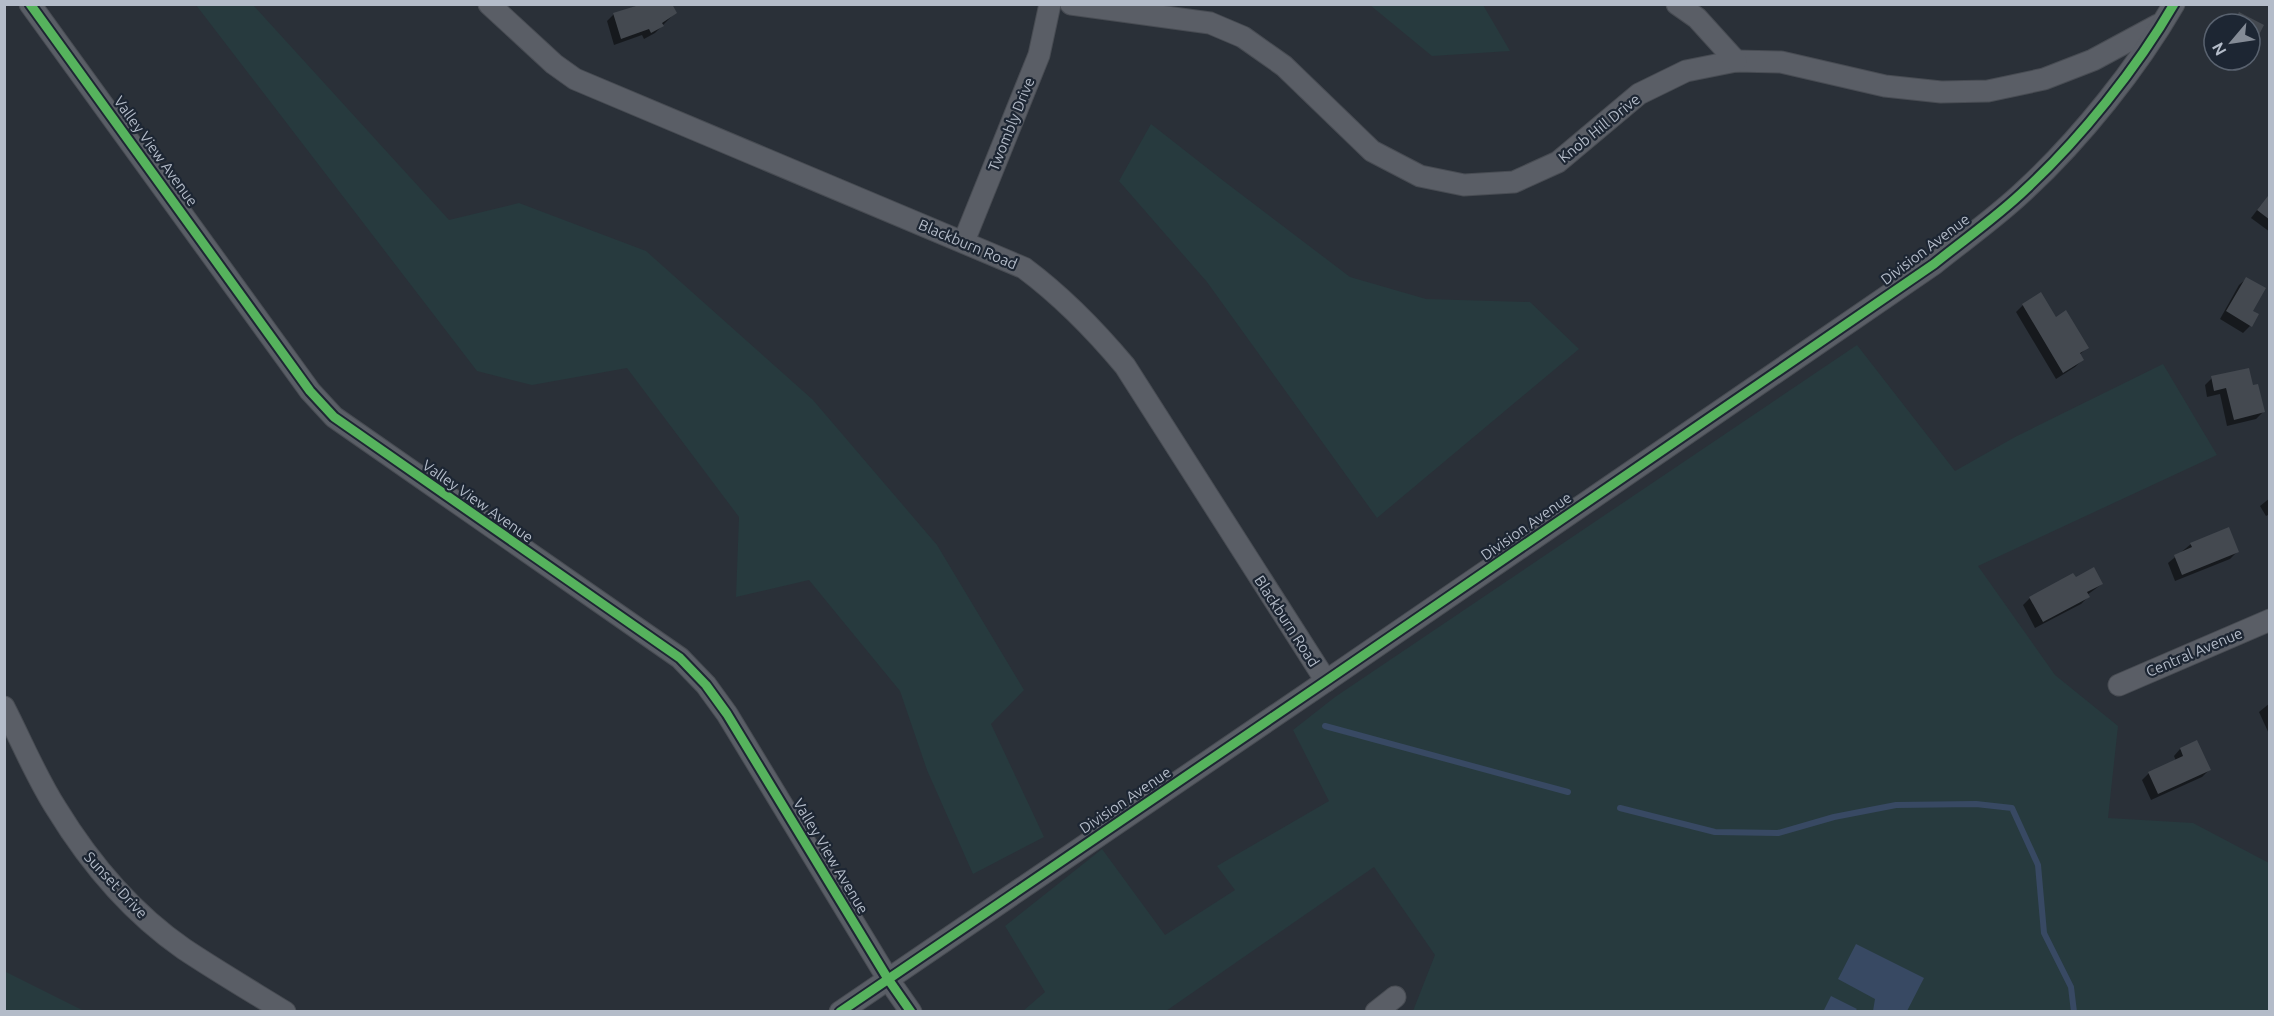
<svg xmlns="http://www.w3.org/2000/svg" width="2274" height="1016" font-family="Ubuntu,sans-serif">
<rect width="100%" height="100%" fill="#2a3038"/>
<g fill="#273a3e">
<path d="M 196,5 L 253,5 L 449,220 L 519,203 L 646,251 L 813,400 L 937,545 L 1024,690 L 991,724 L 1044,837 L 973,874 L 927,770 L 900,691 L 809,580 L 736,597 L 739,517 L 627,368 L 532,385 L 477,371 Z"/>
<path d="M 1370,5 L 1483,5 L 1510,51 L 1432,56 Z"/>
<path d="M 1151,124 L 1225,182 L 1350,277 L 1426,299 L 1530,302 L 1579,349 L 1377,518 L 1207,282 L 1119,181 Z"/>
<path d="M 1857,345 L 1955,471 L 2015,437 L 2163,364 L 2217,455 L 1978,566 L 2055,675 L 2118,726 L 2108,818 L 2193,823 L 2269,863 L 2269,1011 L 1413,1011 L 1435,955 L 1374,867 L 1166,1011 L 1023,1011 L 1045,992 L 1005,926 L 1102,849 L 1165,935 L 1235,890 L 1217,866 L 1329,801 L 1293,730 L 1335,697 Z"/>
<path d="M 4,971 L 82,1010 L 82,1011 L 5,1011 Z"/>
</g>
<g fill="#384963">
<path d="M 1856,944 L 1924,978 L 1907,1011 L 1873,1011 L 1875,999 L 1838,979 Z"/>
<path d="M 1831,996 L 1857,1009 L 1855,1011 L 1825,1011 L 1824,1010 Z"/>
</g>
<g fill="#0007">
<path d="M 642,4 L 659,4 L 675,13 L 655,33 L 644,39 L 642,35 L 614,45 L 607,21 L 614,14 Z"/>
<path d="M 2229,60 L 2243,60 L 2238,65 Z"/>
<path d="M 2270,200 L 2270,232 L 2251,218 L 2261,205 Z"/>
<path d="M 2246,279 L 2250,326 L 2243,333 L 2220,319 L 2239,285 Z"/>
<path d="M 2023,305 L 2055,319 L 2087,348 L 2079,355 L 2082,360 L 2075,367 L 2056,379 L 2016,312 Z"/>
<path d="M 2212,378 L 2252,386 L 2263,412 L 2256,419 L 2227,426 L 2220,394 L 2207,397 L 2205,385 Z"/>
<path d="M 2270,498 L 2270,514 L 2266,516 L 2260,506 Z"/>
<path d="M 2191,544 L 2237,552 L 2230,559 L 2175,581 L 2168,563 Z"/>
<path d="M 2075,579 L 2102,584 L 2087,595 L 2088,597 L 2081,604 L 2035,628 L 2023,605 L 2030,598 Z"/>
<path d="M 2270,703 L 2270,736 L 2259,712 Z"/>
<path d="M 2180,749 L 2209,770 L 2202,777 L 2151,800 L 2142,780 L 2149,773 L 2176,761 L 2174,756 Z"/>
</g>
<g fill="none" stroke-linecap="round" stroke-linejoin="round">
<g stroke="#384963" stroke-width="6">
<path d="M 1325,726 L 1568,792"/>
<path d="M 1620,808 L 1715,832 L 1778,833 L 1834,817 L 1896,805 L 1976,804 L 2012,808 L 2038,865 L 2044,933 L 2071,987 L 2074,1012"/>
</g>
</g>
<g fill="#444950">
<path d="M 672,4 L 677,13 L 662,23 L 664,26 L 651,33 L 649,29 L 621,39 L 613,13 L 639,5 Z"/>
<path d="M 2239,12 L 2264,25 L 2250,52 L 2250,24 L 2233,24 Z"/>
<path d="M 2268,196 L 2270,198 L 2270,220 L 2257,210 Z"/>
<path d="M 2246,277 L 2266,288 L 2253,311 L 2259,314 L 2252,327 L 2226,311 Z"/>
<path d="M 2041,292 L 2056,317 L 2066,310 L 2089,348 L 2080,353 L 2084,360 L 2063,373 L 2022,304 Z"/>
<path d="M 2249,368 L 2253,385 L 2258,384 L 2265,412 L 2234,420 L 2226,388 L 2214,391 L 2211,376 Z"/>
<path d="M 2229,527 L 2239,552 L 2182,575 L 2174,555 L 2192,547 L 2190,543 Z"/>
<path d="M 2094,567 L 2103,584 L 2087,592 L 2090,597 L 2043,622 L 2029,597 L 2073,573 L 2076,577 Z"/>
<path d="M 2197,740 L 2211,770 L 2158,794 L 2148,772 L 2183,756 L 2180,748 Z"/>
</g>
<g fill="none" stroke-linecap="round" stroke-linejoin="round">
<defs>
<g id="minor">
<path d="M 30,4 L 310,391 L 334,417 L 680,658 L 706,685 L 727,714 L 888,979 L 911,1012"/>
<path d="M 489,4 L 554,64 L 575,79 L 1024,268 C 1063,297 1094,329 1125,366 L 1326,681"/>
<path d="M 1071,4 L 1210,23 L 1243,37 L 1284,66 L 1372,151 L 1420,176 L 1464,185 L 1514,182 L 1558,162 L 1639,94 L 1686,71 L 1736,61 L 1781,62 L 1885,86 L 1941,92 L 1988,91 L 2044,79 L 2093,60 L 2158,25"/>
<path d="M 1677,4 L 1697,18 L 1736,61"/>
<path d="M 964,241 L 1039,55 L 1050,4"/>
<path d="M 2119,685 L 2270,620"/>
<path d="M 4,707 C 21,740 36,777 56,808 C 89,862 132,913 184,949 C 217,971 251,991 285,1012"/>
<path d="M 840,1012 L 1326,681 L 1934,264 C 1965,239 1998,216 2026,189 C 2080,139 2137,68 2174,4"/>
<path d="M 1376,1012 L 1395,997"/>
</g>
</defs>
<use href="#minor" stroke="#484c53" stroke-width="23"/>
<use href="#minor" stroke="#5a5e66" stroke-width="21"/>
<defs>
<g id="cycleway">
<path d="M 30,4 L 310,391 L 334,417 L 680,658 L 706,685 L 727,714 L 888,979 L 911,1012"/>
<path d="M 840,1012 L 1326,681 L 1934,264 C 1965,239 1998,216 2026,189 C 2080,139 2137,68 2174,4"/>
</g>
</defs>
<use href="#cycleway" stroke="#1d2633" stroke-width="13"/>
<use href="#cycleway" stroke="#56b35d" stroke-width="9"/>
</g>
<g text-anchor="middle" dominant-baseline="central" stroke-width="4.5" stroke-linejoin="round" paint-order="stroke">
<g font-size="15" fill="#b4bcc9" stroke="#1d2633">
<text transform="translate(1011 124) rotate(-68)">Twombly Drive</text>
<text transform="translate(1599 128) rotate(-39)">Knob Hill Drive</text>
<text transform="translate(156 151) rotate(54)">Valley View Avenue</text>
<text transform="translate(968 244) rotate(23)">Blackburn Road</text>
<text transform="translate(1925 249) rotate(-37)">Division Avenue</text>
<text transform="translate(478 501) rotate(35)">Valley View Avenue</text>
<text transform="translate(1526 526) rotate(-35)">Division Avenue</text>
<text transform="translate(1287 621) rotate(57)">Blackburn Road</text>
<text transform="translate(2194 652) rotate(-23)">Central Avenue</text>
<text transform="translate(1125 800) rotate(-34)">Division Avenue</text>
<text transform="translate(831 856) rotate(59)">Valley View Avenue</text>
<text transform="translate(116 885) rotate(47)">Sunset Drive</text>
</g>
</g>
<rect width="2274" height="1016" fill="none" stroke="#b4bcc9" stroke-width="12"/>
<g transform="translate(2232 42) rotate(241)"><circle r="28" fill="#1d2633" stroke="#59626f" stroke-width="1.5"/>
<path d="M0-4.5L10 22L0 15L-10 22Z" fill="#848b96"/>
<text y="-9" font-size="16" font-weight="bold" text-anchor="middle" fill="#b4bcc9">N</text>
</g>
</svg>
